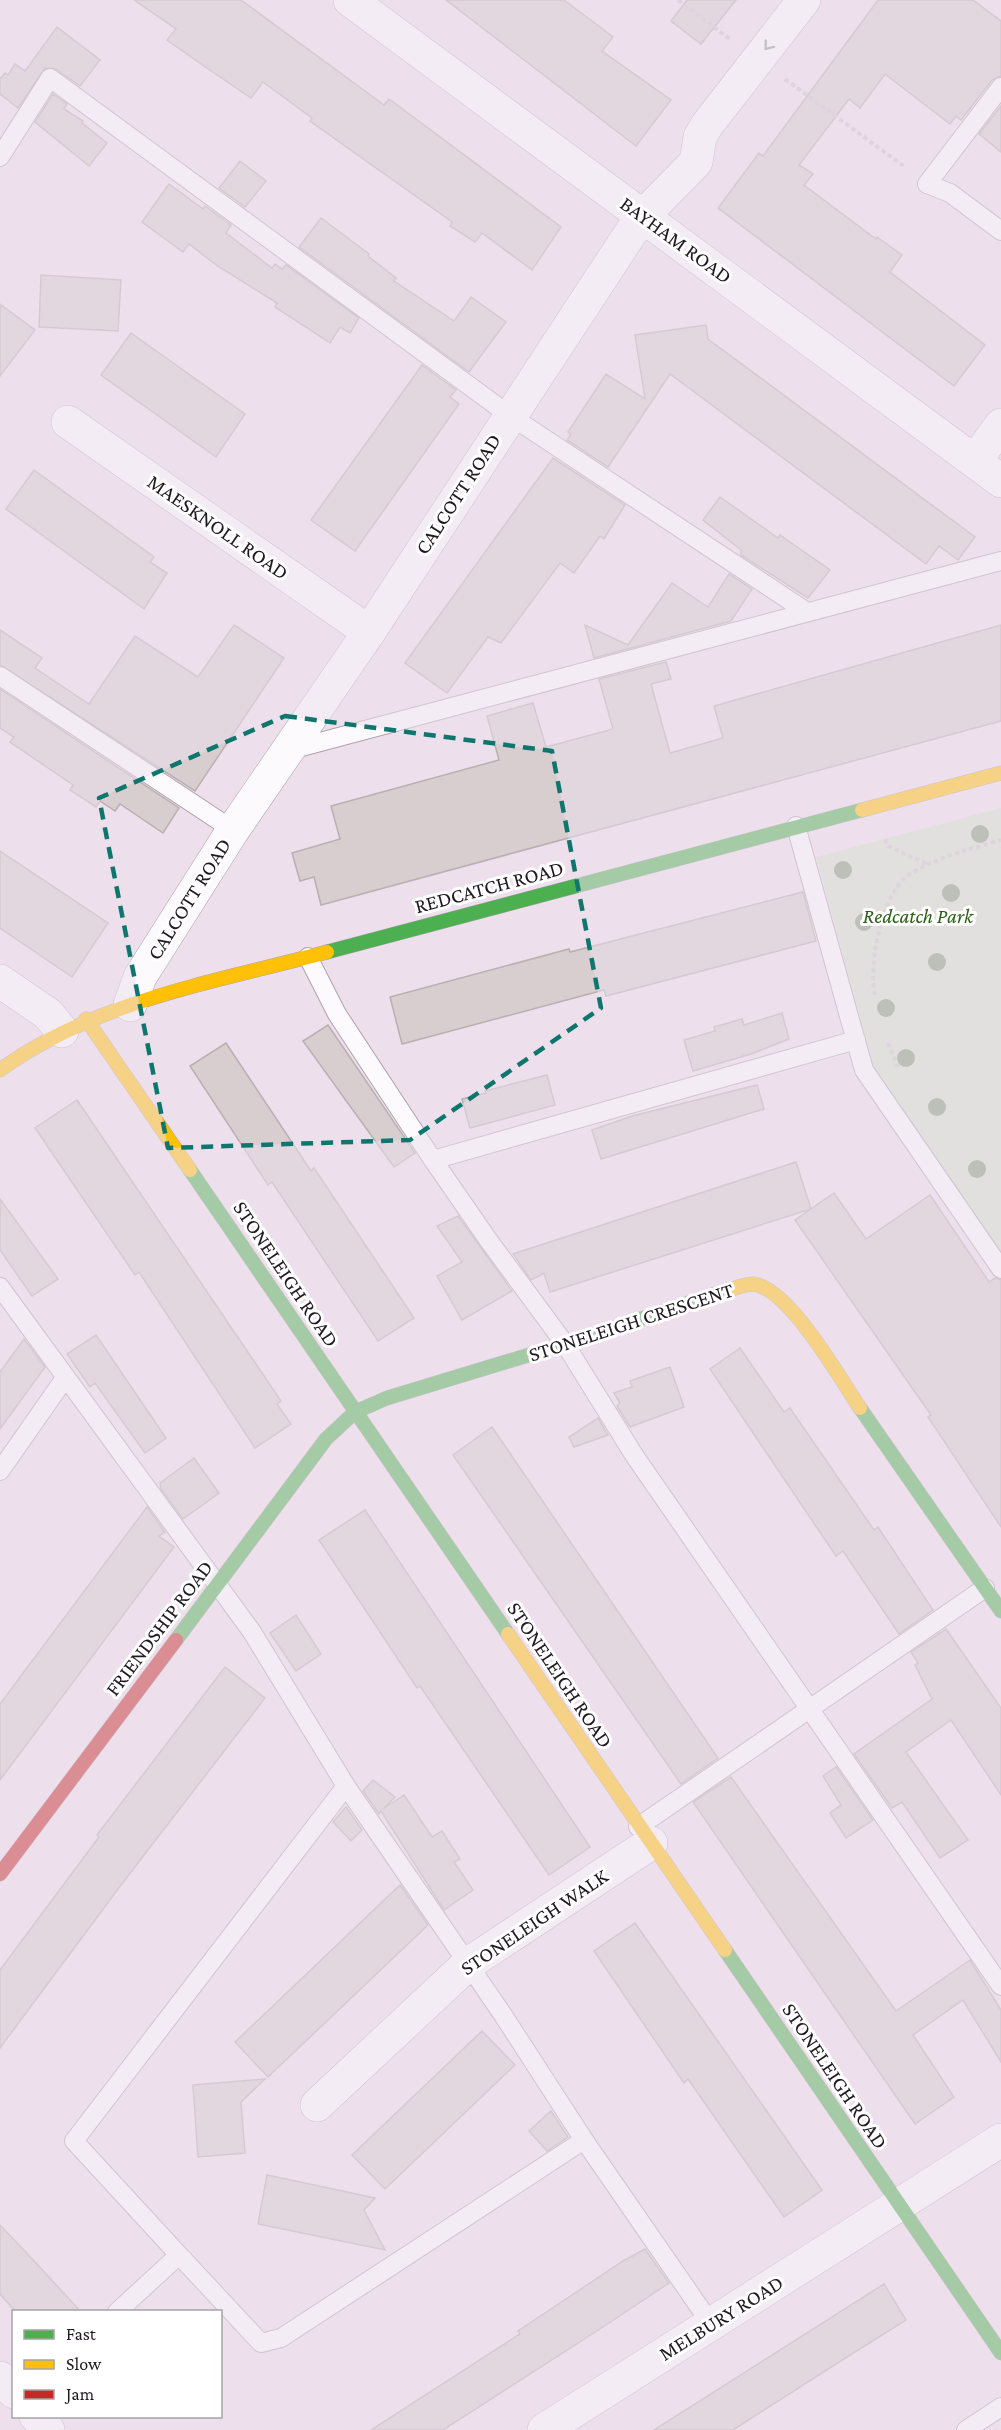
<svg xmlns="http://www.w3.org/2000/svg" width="1001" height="2430" font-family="'Crimson Pro',serif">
<rect width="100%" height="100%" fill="#ede0ec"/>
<path fill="#d4e1cd" d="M 1001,808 L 1001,1257 L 873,1066 L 816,857 Z"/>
<g fill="#d8cdcf" stroke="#baafb2" stroke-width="1.5">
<path d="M 134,0 L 241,0 L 384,105 L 389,99 L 561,227 L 532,270 L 482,233 L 475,242 L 450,226 L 452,222 L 310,121 L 312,118 L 263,82 L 251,98 L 201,64 L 167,40 L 176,29 Z"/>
<path d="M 446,0 L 564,0 L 613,37 L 602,51 L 671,100 L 636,146 Z"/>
<path d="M 687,0 L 736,0 L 701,44 L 671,21 Z"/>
<path d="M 878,0 L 973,0 L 1001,21 L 1001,76 L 992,80 L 961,120 L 956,116 L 950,124 L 885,74 L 860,108 L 849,99 L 799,165 L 813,174 L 804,185 L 876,239 L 877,237 L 902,255 L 890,272 L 985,345 L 954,386 L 718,208 L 759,153 L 763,156 Z"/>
<path d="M 57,27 L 100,60 L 80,86 L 56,69 L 45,68 L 18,108 L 0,94 L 0,79 L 5,73 L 8,75 L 15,64 L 25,71 Z"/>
<path d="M 53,94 L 67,104 L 64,109 L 83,121 L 82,123 L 107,143 L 89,166 L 35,122 Z"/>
<path d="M 1001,106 L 1001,152 L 979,134 Z"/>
<path d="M 240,161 L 266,181 L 245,207 L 219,188 Z"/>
<path d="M 169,184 L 203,209 L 205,206 L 231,225 L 226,233 L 272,268 L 275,264 L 282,269 L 286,265 L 359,318 L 350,333 L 340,327 L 330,343 L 275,307 L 277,303 L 219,267 L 189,244 L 183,252 L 142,222 Z"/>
<path d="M 321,218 L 369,254 L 368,256 L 396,278 L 394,281 L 454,321 L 471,297 L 506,322 L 469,372 L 299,247 Z"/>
<path d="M 41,275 L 121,280 L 118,331 L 39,327 Z"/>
<path d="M 0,304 L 35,330 L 0,376 Z"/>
<path d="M 706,325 L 708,339 L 975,537 L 958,560 L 939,546 L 926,564 L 670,374 L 608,467 L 567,440 L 571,434 L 568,432 L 606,374 L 645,399 L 635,335 Z"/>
<path d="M 131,333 L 245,414 L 216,457 L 101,375 Z"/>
<path d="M 422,365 L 456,390 L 450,397 L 459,404 L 355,551 L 311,520 Z"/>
<path d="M 553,458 L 625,505 L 604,539 L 600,536 L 574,573 L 560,563 L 501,643 L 488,637 L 447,693 L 405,663 Z"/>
<path d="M 34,470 L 154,557 L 150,562 L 167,573 L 144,609 L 6,509 Z"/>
<path d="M 720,497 L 778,538 L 780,535 L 830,570 L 808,598 L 741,555 L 741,550 L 703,520 Z"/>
<path d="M 729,574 L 752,589 L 731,621 L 594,658 L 585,625 L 628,645 L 672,583 L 708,607 Z"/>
<path d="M 234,625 L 284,658 L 195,791 L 0,665 L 0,630 L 42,658 L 35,668 L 89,704 L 135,636 L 198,677 Z"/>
<path d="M 1001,625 L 1001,721 L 321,905 L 314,877 L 300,881 L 292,853 L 340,839 L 331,806 L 499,760 L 487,716 L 533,703 L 546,747 L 613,729 L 599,679 L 666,662 L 671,679 L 651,684 L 670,753 L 723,738 L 714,706 Z"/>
<path d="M 0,689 L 179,808 L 163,833 L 120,804 L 115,811 L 100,801 L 96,807 L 70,790 L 73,785 L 10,742 L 14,737 L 0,728 Z"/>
<path d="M 0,851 L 108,923 L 72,977 L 0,928 Z"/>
<path d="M 803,892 L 816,941 L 606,996 L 604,990 L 402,1044 L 390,997 L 569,949 L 570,952 Z"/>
<path d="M 782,1013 L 789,1039 L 751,1054 L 693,1071 L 684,1040 L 715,1031 L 714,1027 L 742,1019 L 744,1025 Z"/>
<path d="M 328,1025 L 415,1153 L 394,1167 L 303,1041 Z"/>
<path d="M 226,1043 L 311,1171 L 314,1168 L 414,1318 L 378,1341 L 272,1182 L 268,1185 L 190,1066 Z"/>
<path d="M 547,1075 L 555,1105 L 470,1128 L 462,1099 L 486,1093 L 485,1091 Z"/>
<path d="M 757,1085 L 764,1109 L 601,1159 L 592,1130 L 632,1116 Z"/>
<path d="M 77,1100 L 281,1401 L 277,1404 L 291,1424 L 255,1448 L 139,1272 L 135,1275 L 35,1128 Z"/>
<path d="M 796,1162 L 811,1209 L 550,1292 L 544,1273 L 531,1280 L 513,1254 Z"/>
<path d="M 834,1193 L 866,1239 L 930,1195 L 989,1282 L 995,1278 L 1001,1280 L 1001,1527 L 928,1417 L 931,1415 L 795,1220 Z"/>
<path d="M 0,1199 L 58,1279 L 32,1296 L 0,1250 Z"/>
<path d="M 458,1216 L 512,1291 L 462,1320 L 437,1276 L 462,1262 L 437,1226 Z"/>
<path d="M 96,1335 L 166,1438 L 145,1453 L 95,1383 L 90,1387 L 67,1354 Z"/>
<path d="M 24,1339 L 45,1367 L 0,1429 L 0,1372 Z"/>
<path d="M 740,1348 L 784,1412 L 790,1408 L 874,1530 L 878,1527 L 933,1610 L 899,1634 L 843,1551 L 836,1556 L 710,1369 Z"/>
<path d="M 670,1367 L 684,1407 L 630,1427 L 617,1406 L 620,1403 L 614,1393 L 632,1387 L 630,1381 Z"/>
<path d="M 598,1418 L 608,1435 L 574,1447 L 569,1437 Z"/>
<path d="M 492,1427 L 718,1758 L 681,1784 L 453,1455 Z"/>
<path d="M 194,1458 L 219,1493 L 183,1519 L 161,1489 L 160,1483 Z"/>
<path d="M 147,1507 L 165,1532 L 159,1536 L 174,1547 L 0,1780 L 0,1704 Z"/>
<path d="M 365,1510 L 590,1847 L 549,1875 L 420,1686 L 417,1688 L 319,1540 Z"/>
<path d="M 296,1615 L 321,1654 L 296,1671 L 270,1633 Z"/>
<path d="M 946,1629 L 1001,1708 L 1001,1795 L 951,1720 L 906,1752 L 968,1840 L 940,1858 L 902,1802 L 892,1808 L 854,1754 L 932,1699 L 915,1665 L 918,1663 L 911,1652 Z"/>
<path d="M 225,1667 L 265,1698 L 121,1885 L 0,2048 L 0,1970 L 99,1837 L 97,1835 Z"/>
<path d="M 836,1767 L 873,1820 L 846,1838 L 830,1813 L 841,1805 L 823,1776 Z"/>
<path d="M 731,1777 L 896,2011 L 970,1960 L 1001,2010 L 1001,2062 L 963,2000 L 913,2035 L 954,2097 L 915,2124 L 693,1802 Z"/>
<path d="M 373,1780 L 395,1797 L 383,1809 L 404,1795 L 432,1837 L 442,1831 L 460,1859 L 454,1862 L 473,1890 L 444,1910 L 381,1811 L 379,1814 L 363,1791 Z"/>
<path d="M 346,1807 L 362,1830 L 351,1841 L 333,1822 Z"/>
<path d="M 400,1885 L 428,1925 L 268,2077 L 235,2042 Z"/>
<path d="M 635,1923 L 822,2190 L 784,2217 L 688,2079 L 684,2083 L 594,1951 Z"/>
<path d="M 482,2031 L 515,2065 L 385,2189 L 352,2155 Z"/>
<path d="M 265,2079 L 241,2102 L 245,2153 L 198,2157 L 193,2085 Z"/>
<path d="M 551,2111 L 568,2137 L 547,2151 L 529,2131 Z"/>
<path d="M 267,2175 L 375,2198 L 364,2210 L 385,2250 L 258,2224 Z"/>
<path d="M 0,2225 L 37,2264 L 81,2312 L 16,2312 L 0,2294 Z"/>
<path d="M 645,2249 L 669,2283 L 603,2327 L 443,2430 L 371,2430 L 520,2334 L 518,2331 L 623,2261 Z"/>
<path d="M 884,2284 L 906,2320 L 847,2357 L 733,2430 L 654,2430 Z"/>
</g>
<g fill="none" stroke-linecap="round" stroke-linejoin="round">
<defs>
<g id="lane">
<path d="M 1001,87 L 927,184 L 950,193 L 1001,231"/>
<path d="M 0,157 L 50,78 L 509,415 L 807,612"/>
<path d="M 0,676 L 233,830"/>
<path d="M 290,750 L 1001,561"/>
<path d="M 796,826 L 864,1070 L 1001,1269"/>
<path d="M 308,957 L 337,1014 L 433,1160 L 489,1241 L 565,1344 L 634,1455 L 1001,1986"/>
<path d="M 433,1160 L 856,1040"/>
<path d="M 0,1287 L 252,1632 L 346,1786 L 503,2015 L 584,2140 L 281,2338 L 261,2343 L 179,2255"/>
<path d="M 0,1471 L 65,1378"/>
<path d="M 638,1827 L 985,1588"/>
<path d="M 584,2140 L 711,2324"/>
<path d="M 117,2312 L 179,2255 L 74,2141 L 346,1786"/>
<path d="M 966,2430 L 1001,2407"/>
</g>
<g id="street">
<path d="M 350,0 L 1001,481"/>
<path d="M 68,422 L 369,632"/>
<path d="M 975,461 L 1001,425"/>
<path d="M 0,981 L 48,1014 L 62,1031"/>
<path d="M 130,1005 L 140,977 L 233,830 L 369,632 L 630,234 L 643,216 L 696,162 L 700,137 L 707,125 L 804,0"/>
<path d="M 317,2105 L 468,1964 L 651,1843"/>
<path d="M 0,2378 L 14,2392"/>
<path d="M 36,2416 L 48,2430"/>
<path d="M 544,2430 L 1001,2140"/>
</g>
<g id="fast">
<path d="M 327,952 L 862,810"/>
<path d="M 190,1170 L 508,1634"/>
<path d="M 860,1408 L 1001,1611"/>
<path d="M 176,1640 L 326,1439 L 355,1412 L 387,1398 L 565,1344 L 730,1289"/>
<path d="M 725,1950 L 1001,2353"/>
</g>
<g id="slow">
<path d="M 862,810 L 1001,773"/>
<path d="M 86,1019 L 190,1170"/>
<path d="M 0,1070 C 95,1001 216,982 327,952"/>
<path d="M 730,1289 C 737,1288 746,1284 753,1284 C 789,1288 839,1377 860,1408"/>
<path d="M 508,1634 L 725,1950"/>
</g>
<path id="jam" d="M 0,1874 L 176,1640"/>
</defs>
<use href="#lane" stroke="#ada2ac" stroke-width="20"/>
<use href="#street" stroke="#ada2ac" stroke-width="34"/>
<use href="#fast" stroke="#ada2ac" stroke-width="15"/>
<use href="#slow" stroke="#ada2ac" stroke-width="15"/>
<use href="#jam" stroke="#ada2ac" stroke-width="15"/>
<g stroke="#cbc6cb" stroke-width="4" stroke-dasharray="4.5 3" stroke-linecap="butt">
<path d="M 678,0 L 731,40"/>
<path d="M 785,79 L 905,167"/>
<path d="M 885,839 L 888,846 L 929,865"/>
<path d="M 875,995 C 868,966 882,891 910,874 C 937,857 970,849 1001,840"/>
<path d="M 888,1043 L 898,1067"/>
</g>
<use href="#lane" stroke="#fcfafc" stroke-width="18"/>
<use href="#street" stroke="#fcfafc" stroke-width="33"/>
<use href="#fast" stroke="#4caf50" stroke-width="14"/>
<use href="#slow" stroke="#ffc107" stroke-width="14"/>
<use href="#jam" stroke="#c62828" stroke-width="14"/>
</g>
<g fill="#849a78">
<circle cx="980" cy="834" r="9"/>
<circle cx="843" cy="870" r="9"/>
<circle cx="951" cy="893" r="9"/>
<circle cx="864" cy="922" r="9"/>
<circle cx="937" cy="962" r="9"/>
<circle cx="886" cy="1008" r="9"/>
<circle cx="906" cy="1058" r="9"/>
<circle cx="937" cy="1107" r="9"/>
<circle cx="977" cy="1169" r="9"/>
</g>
<defs><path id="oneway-chevron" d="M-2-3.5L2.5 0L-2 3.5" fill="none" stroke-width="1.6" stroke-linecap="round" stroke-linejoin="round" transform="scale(1.5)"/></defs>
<use stroke="#999599" href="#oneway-chevron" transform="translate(768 46) rotate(128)"/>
<path d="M0 0H1001V2430H0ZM 285,716 L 552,751 L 601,1008 L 410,1140 L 168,1148 L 99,798 Z" fill="#ede0ec" fill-opacity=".55" fill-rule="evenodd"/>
<path fill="none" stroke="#0f766e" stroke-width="4.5" stroke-dasharray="12 8" stroke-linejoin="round" d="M 285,716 L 552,751 L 601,1008 L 410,1140 L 168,1148 L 99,798 Z"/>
<g text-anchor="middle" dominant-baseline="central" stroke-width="6" stroke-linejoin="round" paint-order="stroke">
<g font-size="21" fill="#211921" stroke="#fff">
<text transform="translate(676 240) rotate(36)">BAYHAM ROAD</text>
<text transform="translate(458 494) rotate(-57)">CALCOTT ROAD</text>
<text transform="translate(218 527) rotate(35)">MAESKNOLL ROAD</text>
<text transform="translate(489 887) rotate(-15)">REDCATCH ROAD</text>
<text transform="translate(189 899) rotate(-58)">CALCOTT ROAD</text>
<text transform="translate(286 1274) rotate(56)">STONELEIGH ROAD</text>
<text transform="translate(631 1322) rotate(-18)">STONELEIGH CRESCENT</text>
<text transform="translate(159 1628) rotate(-53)">FRIENDSHIP ROAD</text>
<text transform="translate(560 1675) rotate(56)">STONELEIGH ROAD</text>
<text transform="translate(534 1922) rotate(-34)">STONELEIGH WALK</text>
<text transform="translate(835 2076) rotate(56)">STONELEIGH ROAD</text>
<text transform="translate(721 2318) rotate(-32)">MELBURY ROAD</text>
</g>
<g font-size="21" font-style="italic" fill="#2f601a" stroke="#fff">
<text x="918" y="916">Redcatch Park</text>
</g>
</g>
<rect x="12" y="2310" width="210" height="108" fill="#ffffff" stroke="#a6a3a6" stroke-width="1.5"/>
<rect x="24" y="2330" width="30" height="9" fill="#4caf50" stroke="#a6a3a6" stroke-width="1.5"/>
<text x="66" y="2340" font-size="18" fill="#211921">Fast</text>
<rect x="24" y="2360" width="30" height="9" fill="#ffc107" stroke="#a6a3a6" stroke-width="1.5"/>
<text x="66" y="2370" font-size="18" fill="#211921">Slow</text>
<rect x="24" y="2390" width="30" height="9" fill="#c62828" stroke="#a6a3a6" stroke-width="1.5"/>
<text x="66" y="2400" font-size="18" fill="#211921">Jam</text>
</svg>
